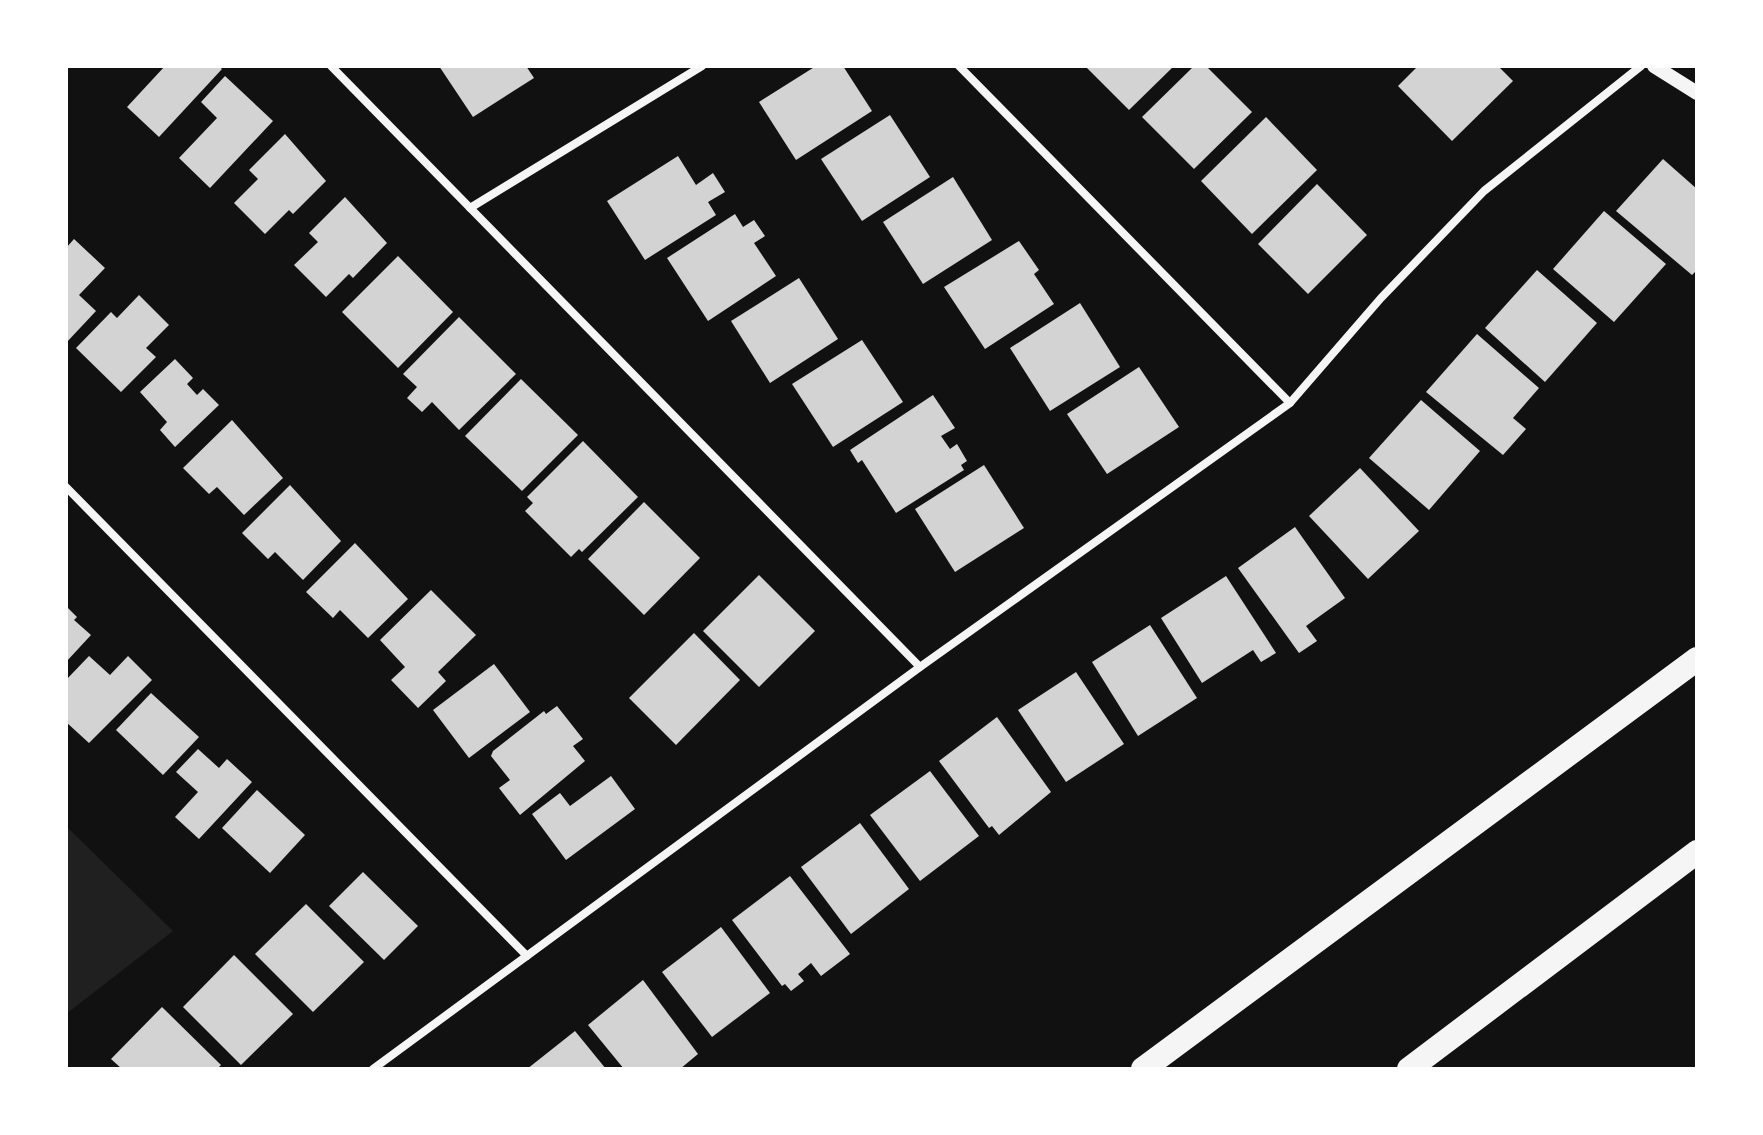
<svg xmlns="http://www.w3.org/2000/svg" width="1763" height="1135" font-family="Cabin,sans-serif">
<rect width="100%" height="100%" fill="#111"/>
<path fill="#202020" d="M 66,826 L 173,931 L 66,1014 Z"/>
<g fill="#d3d3d3">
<path d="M 165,66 L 218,66 L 222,69 L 159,137 L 127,107 Z"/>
<path d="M 439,66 L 526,66 L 534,78 L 473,117 Z"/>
<path d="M 816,66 L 843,66 L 872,111 L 796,160 L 759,102 Z"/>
<path d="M 1085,66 L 1174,66 L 1129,110 Z"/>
<path d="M 1194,66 L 1206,66 L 1252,112 L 1194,169 L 1142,117 Z"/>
<path d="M 1418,66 L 1498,66 L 1513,81 L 1452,141 L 1398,86 Z"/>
<path d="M 225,76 L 273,121 L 210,188 L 179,158 L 217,118 L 201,102 Z"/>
<path d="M 890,115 L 930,177 L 862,221 L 821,159 Z"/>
<path d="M 1266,117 L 1317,170 L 1252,234 L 1201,181 Z"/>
<path d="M 285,134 L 326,181 L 293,214 L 289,210 L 265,234 L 234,203 L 258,179 L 249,170 Z"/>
<path d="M 678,156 L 696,185 L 713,173 L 725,192 L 708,202 L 716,215 L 645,260 L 607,201 Z"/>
<path d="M 1663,159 L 1697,189 L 1697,270 L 1692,275 L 1616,211 Z"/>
<path d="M 953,177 L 992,240 L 923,284 L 883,222 Z"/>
<path d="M 1317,184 L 1367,235 L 1308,294 L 1258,244 Z"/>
<path d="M 345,197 L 387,243 L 353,278 L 349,274 L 326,297 L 294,265 L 318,242 L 309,233 Z"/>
<path d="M 1604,211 L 1666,264 L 1614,322 L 1553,269 Z"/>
<path d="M 735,214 L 743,227 L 754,220 L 765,236 L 754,243 L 776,276 L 708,321 L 667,258 Z"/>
<path d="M 74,239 L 105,268 L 79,295 L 96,311 L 66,343 L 66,248 Z"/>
<path d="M 1019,241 L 1039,270 L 1034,274 L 1054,304 L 985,349 L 944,287 Z"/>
<path d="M 398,256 L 453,312 L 398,368 L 342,312 Z"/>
<path d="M 1537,270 L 1597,323 L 1545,382 L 1485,328 Z"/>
<path d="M 799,278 L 838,339 L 770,383 L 731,321 Z"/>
<path d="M 139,295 L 169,325 L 146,348 L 156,357 L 121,392 L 76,348 L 111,312 L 117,318 Z"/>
<path d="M 1080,303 L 1120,367 L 1050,411 L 1010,348 Z"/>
<path d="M 459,317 L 516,374 L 459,430 L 432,402 L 422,412 L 407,398 L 417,387 L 403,374 Z"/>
<path d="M 1477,334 L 1539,388 L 1513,418 L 1526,429 L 1503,455 L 1426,392 Z"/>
<path d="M 862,340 L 903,402 L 833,447 L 792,384 Z"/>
<path d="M 175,359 L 193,378 L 187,384 L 197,395 L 203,389 L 219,405 L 175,447 L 160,430 L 167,422 L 140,392 Z"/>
<path d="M 1139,367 L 1179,427 L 1107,474 L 1067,414 Z"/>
<path d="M 521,379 L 578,435 L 522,491 L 465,436 Z"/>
<path d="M 933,395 L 955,428 L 941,436 L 950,449 L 957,444 L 967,461 L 961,465 L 964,470 L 896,513 L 862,460 L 858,463 L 850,450 Z"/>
<path d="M 1421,400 L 1480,451 L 1429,510 L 1369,458 Z"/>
<path d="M 232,420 L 283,478 L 244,515 L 217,487 L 209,494 L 183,468 Z"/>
<path d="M 583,441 L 638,497 L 582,552 L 579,549 L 571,557 L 525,511 L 533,503 L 527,497 Z"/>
<path d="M 984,465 L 1024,528 L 955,572 L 915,509 Z"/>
<path d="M 1360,468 L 1419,531 L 1368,579 L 1309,516 Z"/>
<path d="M 290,485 L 341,541 L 303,580 L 275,552 L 268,559 L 242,533 Z"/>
<path d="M 644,502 L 700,558 L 644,615 L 588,559 Z"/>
<path d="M 1295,527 L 1345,598 L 1306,626 L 1317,641 L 1299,653 L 1238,568 Z"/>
<path d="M 355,543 L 408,599 L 368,638 L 340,610 L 333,618 L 306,592 Z"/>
<path d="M 759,575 L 815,631 L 759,687 L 703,631 Z"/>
<path d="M 1226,576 L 1276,653 L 1261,662 L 1253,650 L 1202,683 L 1161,618 Z"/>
<path d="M 431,590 L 476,635 L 438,672 L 446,681 L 418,708 L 391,680 L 405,667 L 380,640 Z"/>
<path d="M 66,606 L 77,617 L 74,620 L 91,635 L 66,662 Z"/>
<path d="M 1150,625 L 1197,698 L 1138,736 L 1092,662 Z"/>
<path d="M 694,633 L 740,680 L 676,745 L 629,698 Z"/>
<path d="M 89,656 L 110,675 L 128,656 L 152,680 L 89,743 L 66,722 L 66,680 Z"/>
<path d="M 494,664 L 530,712 L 469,758 L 433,710 Z"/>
<path d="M 1076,672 L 1124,744 L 1066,782 L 1018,710 Z"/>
<path d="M 151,693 L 199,737 L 163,775 L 116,730 Z"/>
<path d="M 557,706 L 583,739 L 573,746 L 585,761 L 520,815 L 499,788 L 510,780 L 491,756 L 493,751 L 544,711 L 546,714 Z"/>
<path d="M 997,717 L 1051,792 L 999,835 L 992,826 L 989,828 L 939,761 Z"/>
<path d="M 198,749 L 219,768 L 227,759 L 252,782 L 199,839 L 175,817 L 198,792 L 176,772 Z"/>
<path d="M 930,771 L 979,836 L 920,881 L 870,815 Z"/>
<path d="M 611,776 L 635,809 L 566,860 L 532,814 L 560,793 L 570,806 Z"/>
<path d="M 257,790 L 305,835 L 270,873 L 222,828 Z"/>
<path d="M 860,823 L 909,889 L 851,934 L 801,867 Z"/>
<path d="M 363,872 L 418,926 L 384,960 L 329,906 Z"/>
<path d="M 790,876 L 850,954 L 821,976 L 811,963 L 798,974 L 804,981 L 791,991 L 785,984 L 782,986 L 732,920 Z"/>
<path d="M 306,904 L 364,962 L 313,1012 L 255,954 Z"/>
<path d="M 721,927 L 770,993 L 712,1037 L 662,972 Z"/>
<path d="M 234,955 L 293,1014 L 241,1065 L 183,1007 Z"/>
<path d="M 643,980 L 698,1054 L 680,1069 L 624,1069 L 588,1025 Z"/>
<path d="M 162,1007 L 221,1065 L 217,1069 L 122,1069 L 111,1059 Z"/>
<path d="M 575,1031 L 606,1069 L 527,1069 Z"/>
</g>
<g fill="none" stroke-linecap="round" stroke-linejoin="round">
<g stroke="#f5f5f5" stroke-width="8">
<path d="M 331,66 L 920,667"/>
<path d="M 959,66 L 1290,403"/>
<path d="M 470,208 L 702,66"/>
<path d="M 66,487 L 527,956"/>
<path d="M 373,1069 L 920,667 L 1290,403 L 1381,298 L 1484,191 L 1641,66"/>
</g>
<path stroke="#f5f5f5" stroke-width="14" d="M 1654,66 L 1697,93"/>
<g stroke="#f5f5f5" stroke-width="24">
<path d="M 1143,1069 L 1697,659"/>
<path d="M 1409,1069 L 1697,852"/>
</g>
</g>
<rect width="1763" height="1135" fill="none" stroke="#ffffff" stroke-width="136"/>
</svg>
